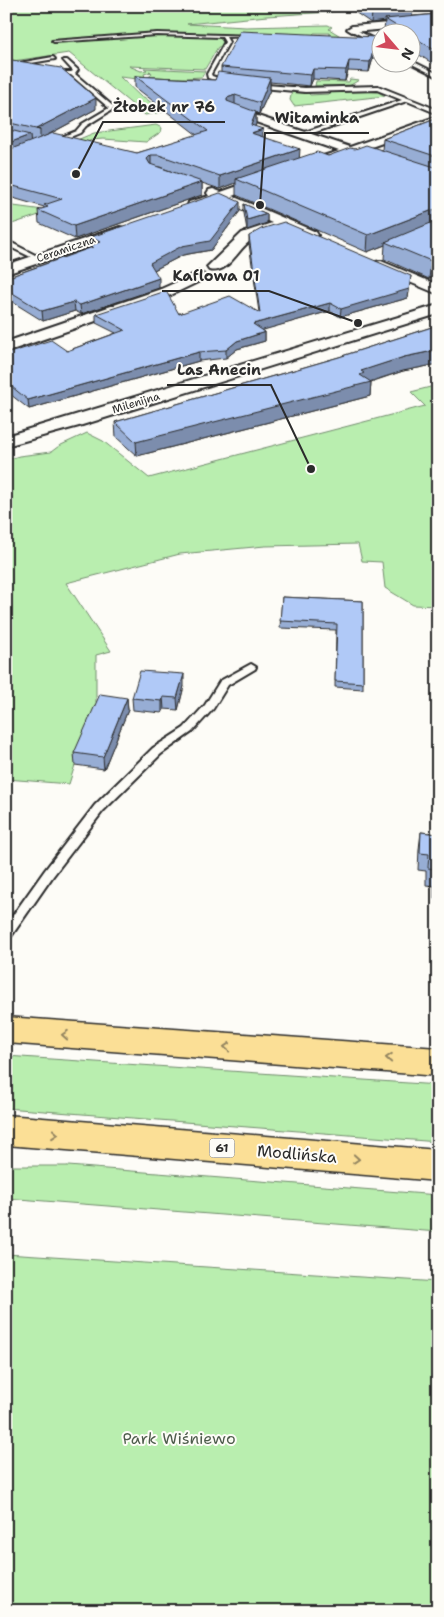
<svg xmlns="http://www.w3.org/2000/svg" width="444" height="1617" font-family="'Shantell Sans',sans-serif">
<rect width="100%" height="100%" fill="#fdfcf7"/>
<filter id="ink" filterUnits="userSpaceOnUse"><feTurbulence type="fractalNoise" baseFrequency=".02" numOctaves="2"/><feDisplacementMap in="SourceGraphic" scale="10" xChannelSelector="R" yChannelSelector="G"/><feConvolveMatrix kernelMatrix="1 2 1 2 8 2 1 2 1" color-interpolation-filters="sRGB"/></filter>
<g filter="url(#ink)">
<g fill="#b9eeaf" stroke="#728c6d">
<path d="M 6,6 L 422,6 L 267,16 L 187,24 L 246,27 L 328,25 L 332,27 L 329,29 L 357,46 L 329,37 L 330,33 L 314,33 L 312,36 L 156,33 L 53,40 L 55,43 L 150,36 L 218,37 L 223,42 L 220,47 L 218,47 L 205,69 L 129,66 L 141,71 L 147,70 L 144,68 L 205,71 L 202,77 L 147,80 L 152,73 L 149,71 L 151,72 L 144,74 L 146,80 L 120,77 L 141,97 L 144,97 L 163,112 L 145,115 L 69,53 L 6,62 Z"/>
<path d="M 350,79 L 359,80 L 349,86 L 315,86 L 316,81 L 349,82 Z"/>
<path d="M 354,90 L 378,92 L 385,96 L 294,106 L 290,100 L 292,91 L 307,91 L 310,95 L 329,94 L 327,91 Z"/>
<path d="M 156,125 L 162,128 L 161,132 L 146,142 L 103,139 L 92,140 L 38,164 L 6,169 L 94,133 Z"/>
<path d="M 6,205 L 51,211 L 6,226 Z"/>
<path d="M 438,385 L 438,606 L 413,605 L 385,588 L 382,562 L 362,561 L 358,544 L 265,546 L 180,554 L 66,583 L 111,651 L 96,655 L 96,702 L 101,706 L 75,765 L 69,784 L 6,779 L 6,460 L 19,456 L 51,452 L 59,446 L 87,433 L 103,441 L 149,478 L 425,406 L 411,392 Z"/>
<path d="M 6,1056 L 438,1085 L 438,1142 L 6,1108 Z"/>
<path d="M 6,1166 L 68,1166 L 438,1195 L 438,1232 L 6,1198 Z"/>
<path d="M 6,1254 L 438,1282 L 438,1611 L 6,1611 Z"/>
</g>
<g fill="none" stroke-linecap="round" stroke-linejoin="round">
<defs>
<g id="service">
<path d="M 352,28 L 382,43 L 382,46 L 350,30 Z"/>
<path d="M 157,33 L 255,36 L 226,37 L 229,42 L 211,74 L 212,76 L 230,82 L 228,84 L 208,78 L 207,74 L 225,42 L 222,37 L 157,35 L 54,42 L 52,41 Z"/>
<path d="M 53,57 L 55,59 L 19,65 L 21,67 L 19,68 L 13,64 Z"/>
<path d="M 63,60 L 67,60 L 78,70 L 75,74 L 115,108 L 86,126 L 80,133 L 53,144 L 51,141 L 76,131 L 82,124 L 109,108 L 71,75 L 53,74 L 55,72 L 71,72 L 73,71 Z"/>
<path d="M 412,61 L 438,74 L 438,77 L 410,63 Z"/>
<path d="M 254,84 L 305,88 L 378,86 L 438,110 L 438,114 L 407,101 L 304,136 L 302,133 L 402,100 L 377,90 L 305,92 L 252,87 Z"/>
<path d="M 6,240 L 41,258 L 42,259 L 37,260 L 6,245 Z"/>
<path d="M 251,664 L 256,667 L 255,669 L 228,685 L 213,709 L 192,732 L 161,754 L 103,811 L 53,876 L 10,938 L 6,940 L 6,925 L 45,870 L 95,805 L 153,748 L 184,728 L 205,705 L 220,681 Z"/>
</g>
<g id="minor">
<path d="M 438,19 L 438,25 L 352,32 L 347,29 L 352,26 Z"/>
<path d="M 234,108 L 350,147 L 438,116 L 438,123 L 360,151 L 359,155 L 351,154 L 324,164 L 320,163 L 318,160 L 320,157 L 339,151 L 230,113 L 228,111 Z"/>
<path d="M 267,176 L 273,180 L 271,183 L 232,196 L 316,232 L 318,235 L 311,239 L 283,228 C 273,231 261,233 253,239 C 238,247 229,275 209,270 L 207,267 L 242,233 L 272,223 L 220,200 L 194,209 L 188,205 L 189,202 L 209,196 L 207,193 L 209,190 L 213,189 L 221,192 Z"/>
<path d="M 120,227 L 125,228 L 127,231 L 125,234 L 6,274 L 6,265 Z"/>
<path d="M 381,261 L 438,285 L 438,294 L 376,268 L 374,265 L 376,262 Z"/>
<path d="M 199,272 L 206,276 L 204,279 L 171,295 L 6,352 L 6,342 L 161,289 Z"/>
<path d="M 438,305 L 438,314 L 79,426 L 6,446 L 6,436 Z"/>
</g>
<g id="primary">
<path d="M 6,1017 L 438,1048 L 438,1076 L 6,1043 Z"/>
<path d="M 6,1115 L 438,1150 L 438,1181 L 6,1145 Z"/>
</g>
</defs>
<use href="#service" stroke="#2b2b2b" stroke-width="4"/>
<use href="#minor" stroke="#2b2b2b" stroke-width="4"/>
<use href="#primary" stroke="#2b2b2b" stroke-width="3"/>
<use href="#service" fill="#fdfcf7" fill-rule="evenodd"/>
<use href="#minor" fill="#fdfcf7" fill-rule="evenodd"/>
<use href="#primary" fill="#fbdf96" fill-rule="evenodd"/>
</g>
<g fill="#97add4" stroke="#2b2b2b" fill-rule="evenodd">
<path d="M 346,6 L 409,6 L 412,16 L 438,14 L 438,66 L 427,60 L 412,50 L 412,32 L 386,32 L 384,31 L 385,21 L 371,23 Z"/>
<path d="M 376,48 L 369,72 L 348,71 L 345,81 L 313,79 L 310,86 L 270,82 L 270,90 L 259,114 L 256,113 L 256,124 L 255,126 L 263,137 L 300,158 L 328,156 L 355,149 L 382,150 L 383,139 L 438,118 L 438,279 L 433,277 L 429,279 L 384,259 L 385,245 L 367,252 L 236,195 L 236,183 L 220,189 L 202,183 L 202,195 L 75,239 L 39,223 L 38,210 L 44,208 L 44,207 L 6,196 L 6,59 L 96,109 L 46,136 L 137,153 L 197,135 L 135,87 L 135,76 L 215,80 L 221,73 L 221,67 ZM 158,167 L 160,167 L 191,179 Z"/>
<path d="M 244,204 L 267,214 L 267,223 L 247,230 L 244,213 Z"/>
<path d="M 240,211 L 211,250 L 183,255 L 154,270 L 159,288 L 81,314 L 75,311 L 43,321 L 6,298 L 6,278 L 89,248 L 89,246 L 91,245 L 91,237 Z"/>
<path d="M 249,236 L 410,284 L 408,298 L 340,317 L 330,311 L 262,330 L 265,332 L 265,341 L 237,349 L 226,358 L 199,361 L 29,409 L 6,391 L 6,354 L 67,351 L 116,333 L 96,323 L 96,314 L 259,312 L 249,244 Z"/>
<path d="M 438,325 L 438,364 L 403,371 L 371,382 L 370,396 L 137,456 L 116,437 L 115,422 L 339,357 Z"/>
<path d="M 282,597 L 363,601 L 363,689 L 335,687 L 336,630 L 280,628 Z"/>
<path d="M 184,686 L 178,710 L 164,709 L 162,713 L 133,710 L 132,698 Z"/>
<path d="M 127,698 L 128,710 L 104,769 L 75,765 L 74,753 Z"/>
<path d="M 421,832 L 438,834 L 438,900 L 434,899 L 434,886 L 426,885 L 426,871 L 418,870 L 419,849 Z"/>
</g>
<g fill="#7b8dad" stroke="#2b2b2b">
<path d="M 413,9 L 412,19 L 385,19 L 385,21 L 371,23 L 372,13 Z"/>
<path d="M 377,37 L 376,48 L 369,72 L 370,62 Z"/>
<path d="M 349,61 L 348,71 L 345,81 L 346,70 Z"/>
<path d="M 313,69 L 313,79 L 310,86 L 311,75 Z"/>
<path d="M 270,78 L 270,90 L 259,114 L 260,103 Z"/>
<path d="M 235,95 L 235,106 L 227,112 L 227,98 Z"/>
<path d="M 96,98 L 96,109 L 40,139 L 40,130 L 36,129 Z"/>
<path d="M 256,112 L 256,124 L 252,133 L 263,129 L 263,141 L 250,137 L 251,125 Z"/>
<path d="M 30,135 L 31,147 L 6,157 L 6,144 Z"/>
<path d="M 300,149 L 299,162 L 236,179 L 236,183 L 220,189 L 220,176 Z"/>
<path d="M 151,155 L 151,167 L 147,159 Z"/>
<path d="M 202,182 L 202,195 L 75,239 L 74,226 Z"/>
<path d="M 240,202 L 240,211 L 211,250 L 183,255 L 150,272 L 150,263 Z"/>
<path d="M 438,208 L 438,224 L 385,242 L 385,245 L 367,252 L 368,235 Z"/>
<path d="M 267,214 L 267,223 L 247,230 L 247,220 Z"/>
<path d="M 435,260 L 433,277 L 429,279 L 431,261 Z"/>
<path d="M 411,276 L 408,298 L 340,317 L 341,309 Z"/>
<path d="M 159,278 L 159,288 L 81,314 L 80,305 Z"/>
<path d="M 74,302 L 75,311 L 43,321 L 42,311 Z"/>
<path d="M 330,303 L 330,311 L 253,333 L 253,324 Z"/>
<path d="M 265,332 L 265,341 L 237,349 L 226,358 L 226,350 L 237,341 Z"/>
<path d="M 438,350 L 438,364 L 403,371 L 369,382 L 371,382 L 370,396 L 137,456 L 136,442 L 404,357 Z"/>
<path d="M 199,352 L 199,361 L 29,409 L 28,400 Z"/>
<path d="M 184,674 L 184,686 L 178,710 L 177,698 Z"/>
<path d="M 163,697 L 164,709 L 162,713 L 162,701 Z"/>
<path d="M 127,698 L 128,710 L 104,769 L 103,757 Z"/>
</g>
<g fill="#b0c9f7" stroke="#2b2b2b">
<path d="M 362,6 L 409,6 L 413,9 L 372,13 Z"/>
<path d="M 438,14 L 438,52 L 412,36 L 412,32 L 406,32 L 385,19 Z"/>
<path d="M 240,31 L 377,37 L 370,62 L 349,61 L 346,70 L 313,69 L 311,75 L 221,67 Z"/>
<path d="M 6,59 L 61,68 L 96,98 L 36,129 L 40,130 L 6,122 Z"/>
<path d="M 218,72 L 270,78 L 260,103 L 235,95 L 227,98 L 227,101 L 256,112 L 251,125 L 263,129 L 251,133 L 300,149 L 220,176 L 159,155 L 151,155 L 147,159 L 150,164 L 202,182 L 74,226 L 38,210 L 48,207 L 44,205 L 62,199 L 6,184 L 6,151 L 53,133 L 137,153 L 208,131 L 135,76 L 215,80 Z"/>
<path d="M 438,118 L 438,157 L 383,139 Z"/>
<path d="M 6,129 L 30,135 L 6,144 Z"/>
<path d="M 366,145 L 438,168 L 438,208 L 368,235 L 236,179 L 317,152 L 328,156 L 350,148 L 355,149 Z"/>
<path d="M 220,193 L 240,202 L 210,241 L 182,246 L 150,263 L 159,278 L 80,305 L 74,302 L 42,311 L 6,289 L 6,278 L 93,247 L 89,246 L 100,242 L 91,237 Z"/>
<path d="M 244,204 L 267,214 L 247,220 Z"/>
<path d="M 438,220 L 438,261 L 435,260 L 431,261 L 385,242 Z"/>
<path d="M 284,222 L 411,276 L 409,289 L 341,309 L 330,303 L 253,324 L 265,332 L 237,341 L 226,350 L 199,352 L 28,400 L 6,382 L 6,354 L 51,340 L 67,351 L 125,330 L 96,314 L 166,291 L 179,314 L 230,296 L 260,313 L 249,236 L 261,229 Z"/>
<path d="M 438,325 L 438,350 L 404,357 L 361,371 L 364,373 L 360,375 L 371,382 L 136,442 L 115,422 L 339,357 Z"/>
<path d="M 282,597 L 363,601 L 363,683 L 335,681 L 337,624 L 280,621 Z"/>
<path d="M 140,671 L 184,674 L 177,698 L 163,697 L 162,701 L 132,698 Z"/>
<path d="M 100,694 L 127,698 L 103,757 L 74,753 Z"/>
<path d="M 421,832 L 438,834 L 438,882 L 437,882 L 437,869 L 428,868 L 429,854 L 420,853 Z"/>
</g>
<defs><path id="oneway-chevron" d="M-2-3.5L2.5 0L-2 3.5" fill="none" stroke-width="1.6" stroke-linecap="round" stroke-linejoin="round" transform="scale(1.25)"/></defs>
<g stroke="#938560">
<use href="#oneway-chevron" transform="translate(65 1035) rotate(-176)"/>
<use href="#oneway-chevron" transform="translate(227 1047) rotate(-176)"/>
<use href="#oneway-chevron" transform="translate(389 1058) rotate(-176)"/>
<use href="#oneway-chevron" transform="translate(55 1134) rotate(5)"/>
<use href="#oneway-chevron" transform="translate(356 1159) rotate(5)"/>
</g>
</g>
<g text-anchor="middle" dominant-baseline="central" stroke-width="4" stroke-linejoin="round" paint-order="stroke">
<g font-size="11" fill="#2b2b2b" stroke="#fdfcf7">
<text transform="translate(66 249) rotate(-19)">Ceramiczna</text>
<text transform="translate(136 403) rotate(-17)">Milenijna</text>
</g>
<rect fill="#fdfcf7" stroke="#6a6a68" stroke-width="1" x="209.5" y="1138.5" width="25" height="19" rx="4"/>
<g font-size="12" font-weight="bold" fill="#2b2b2b">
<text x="222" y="1148">61</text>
</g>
<g font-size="16" fill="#2b2b2b" stroke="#fdfcf7">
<text transform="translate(297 1154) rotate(5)">Modlińska</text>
</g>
<g font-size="16" fill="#4e5c4c" stroke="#fdfcf7">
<text x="179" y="1438">Park Wiśniewo</text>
</g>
</g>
<path fill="none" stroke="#2b2b2b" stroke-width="2" d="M76 174L103 122H225M260 205L265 133H369M358 323L269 291H162M311 469L271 385H167"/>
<g fill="#2b2b2b" stroke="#fdfcf7" stroke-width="2">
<circle cx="76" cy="174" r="5"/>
<circle cx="260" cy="205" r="5"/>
<circle cx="358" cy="323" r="5"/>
<circle cx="311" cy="469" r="5"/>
</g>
<g font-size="15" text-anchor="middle" font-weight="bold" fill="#2b2b2b" stroke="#fdfcf7" stroke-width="4" stroke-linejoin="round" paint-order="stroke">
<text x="164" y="112">Żłobek nr 76</text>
<text x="317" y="123">Witaminka</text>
<text x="216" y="281">Kaflowa 01</text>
<text x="219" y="375">Las Anecin</text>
</g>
<rect width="444" height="1617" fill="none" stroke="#fdfcf7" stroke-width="25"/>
<rect x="12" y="12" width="419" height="1592" fill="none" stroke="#2b2b2b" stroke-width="2" filter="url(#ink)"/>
<g transform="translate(396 48) rotate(118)"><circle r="24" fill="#fdfcf7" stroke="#a9a8a5"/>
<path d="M0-4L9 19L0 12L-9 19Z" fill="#d1495b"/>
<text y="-8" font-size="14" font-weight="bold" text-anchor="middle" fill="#2b2b2b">N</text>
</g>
</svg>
